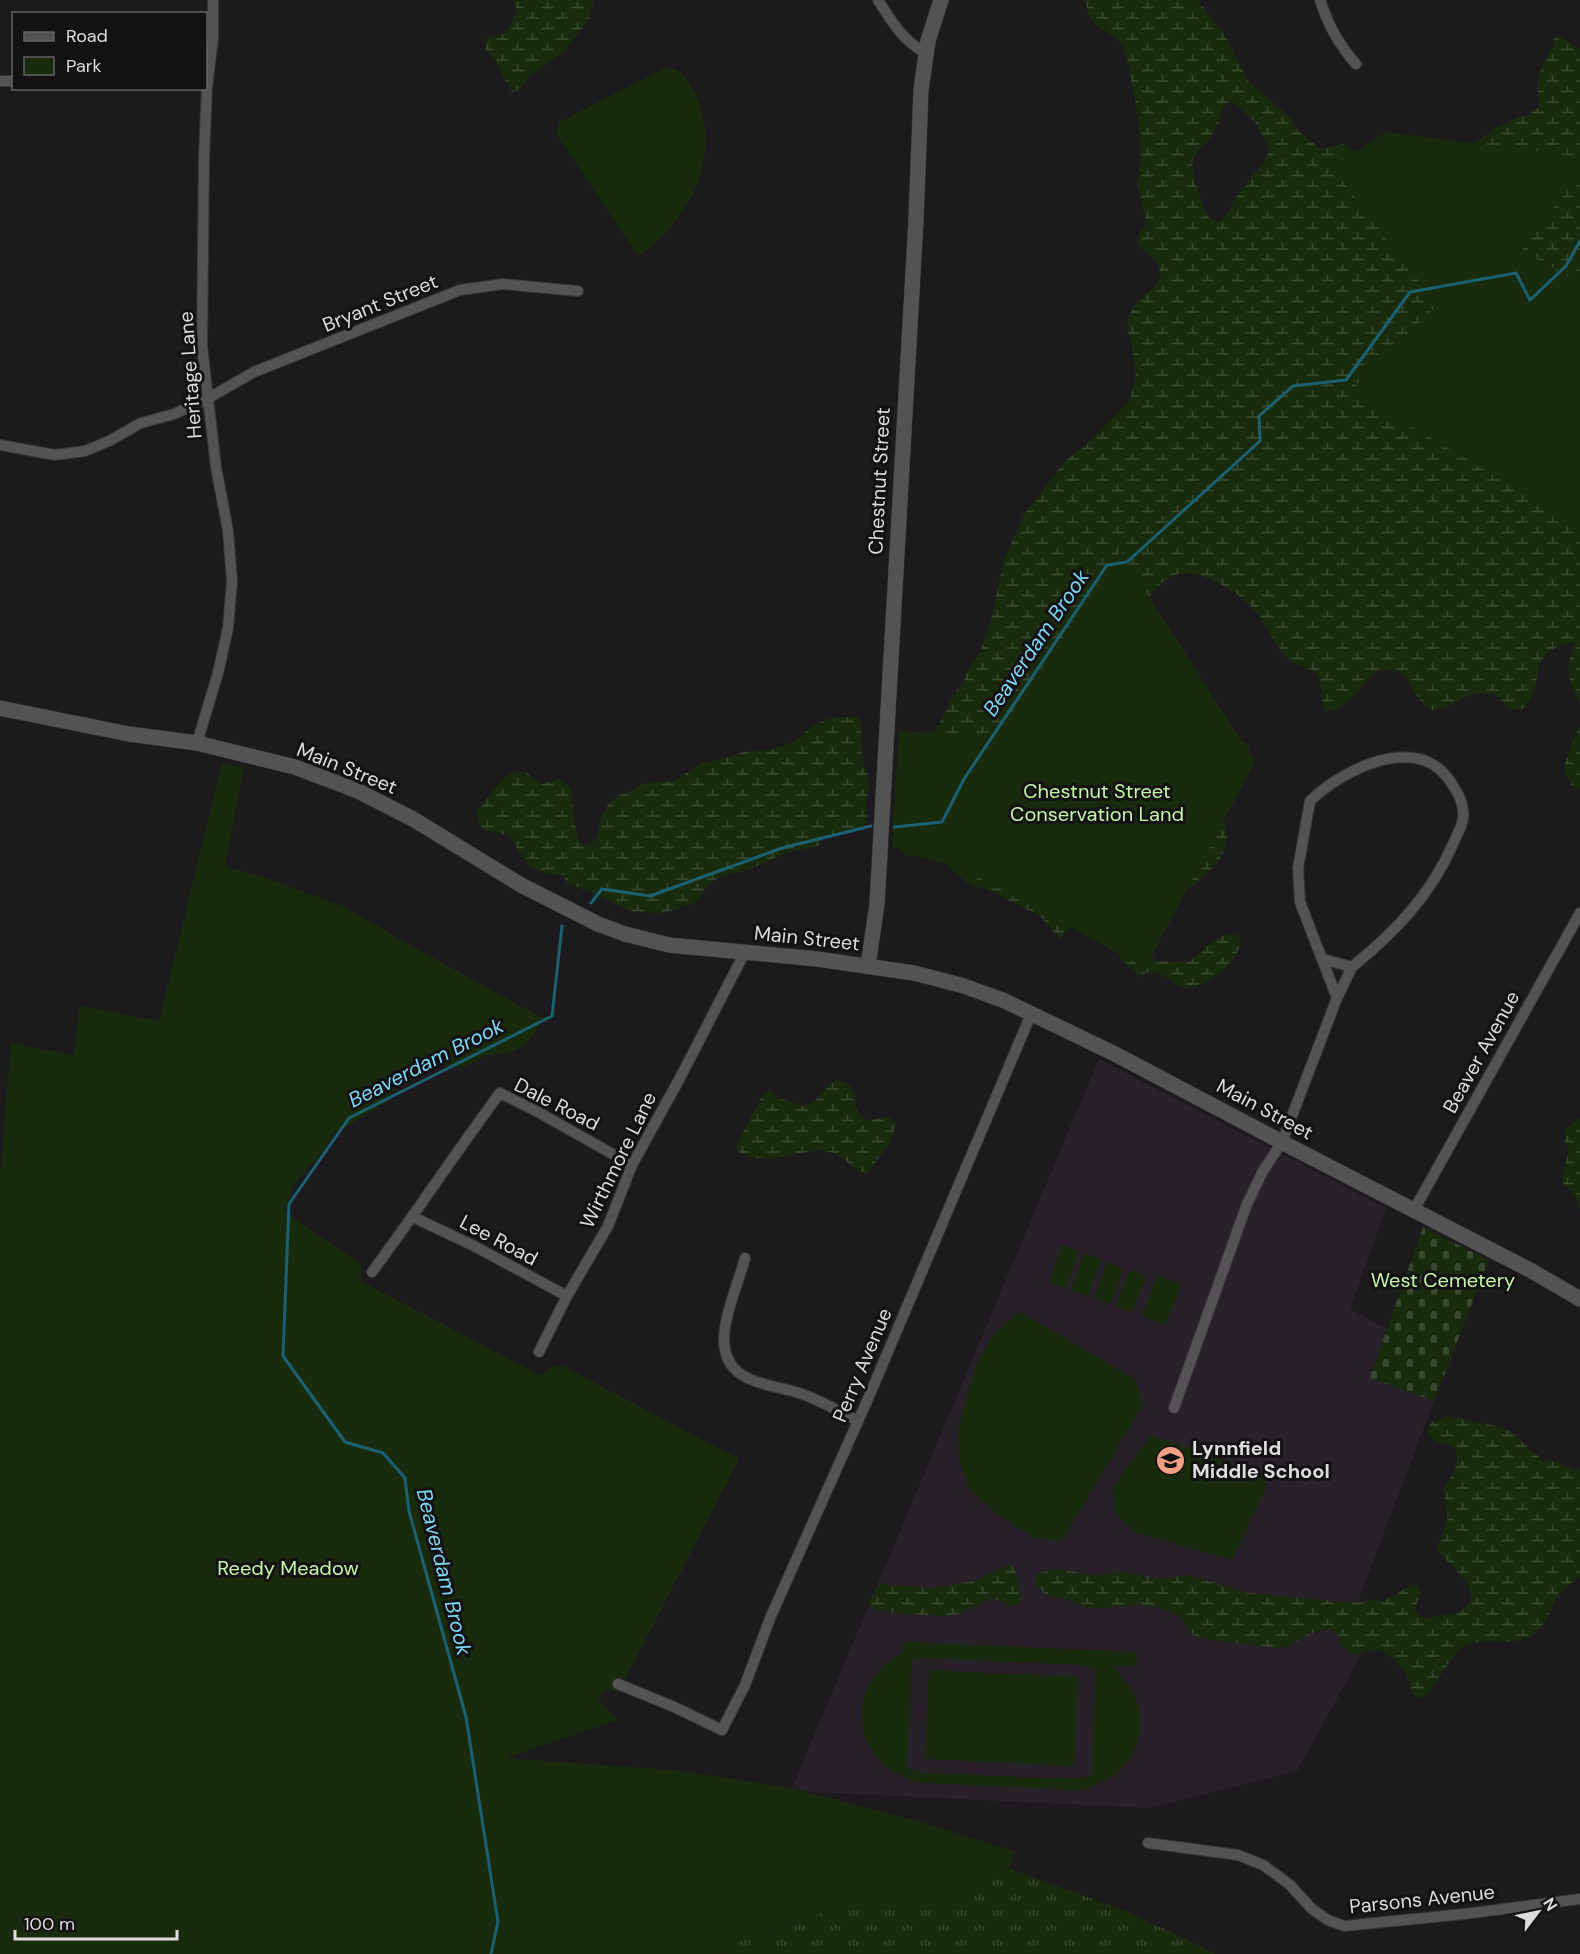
<svg xmlns="http://www.w3.org/2000/svg" width="1580" height="1954" font-family="'DM Sans',sans-serif">
<defs>
<pattern id="grass-tufts" width="24" height="20" patternUnits="userSpaceOnUse" patternTransform="scale(1.5)"><rect width="24" height="20" fill="#182c0d"/><path d="M3 7l-1-3M5 7V3M7 7l1-3M15 17l-1-3M17 17v-4M19 17l1-3" fill="none" stroke="#394a30"/></pattern>
<pattern id="wetland-marsh" width="20" height="14" patternUnits="userSpaceOnUse" patternTransform="scale(1.5)"><rect width="20" height="14" fill="#182c0d"/><path d="M1 5h8M5 5V1M11 12h8M15 12V8" fill="none" stroke="#394a30"/></pattern>
<pattern id="cemetery-stones" width="16" height="16" patternUnits="userSpaceOnUse" patternTransform="scale(1.5)"><rect width="16" height="16" fill="#182c0d"/><path d="M2 7V4a2 2 0 0 1 4 0v3zM10 15v-3a2 2 0 0 1 4 0v3z" fill="#394a30"/></pattern>
</defs>
<rect width="100%" height="100%" fill="#1d1a1e"/>
<path fill="#28212a" d="M 1099,1059 L 1386,1208 L 1350,1309 L 1387,1329 L 1371,1378 L 1434,1401 L 1349,1625 L 1373,1633 L 1297,1771 L 1149,1808 L 812,1792 L 792,1788 Z"/>
<path fill="url(#grass-tufts)" d="M 994,1863 L 1129,1912 L 1216,1954 L 723,1954 L 728,1944 L 741,1939 L 749,1939 L 853,1902 L 946,1901 Z"/>
<g fill="url(#wetland-marsh)" fill-rule="evenodd">
<path d="M 513,0 L 594,0 L 588,21 L 564,52 L 529,77 L 519,90 L 512,92 L 494,59 L 485,49 L 487,37 L 502,35 L 508,30 L 517,10 Z"/>
<path d="M 1085,0 L 1198,0 L 1226,37 L 1248,81 L 1280,108 L 1291,119 L 1295,128 L 1320,149 L 1343,144 L 1359,154 L 1471,147 L 1495,128 L 1521,116 L 1528,115 L 1539,107 C 1538,94 1536,80 1542,68 C 1547,56 1553,49 1555,36 C 1567,37 1570,46 1580,49 L 1580,703 C 1572,690 1567,678 1569,661 C 1570,655 1574,648 1575,642 C 1519,652 1551,687 1521,710 L 1508,708 L 1499,697 C 1465,685 1460,707 1432,710 C 1408,700 1414,661 1376,672 C 1362,685 1346,710 1326,712 L 1322,700 L 1319,675 C 1309,666 1297,668 1287,658 C 1276,646 1268,629 1259,616 C 1248,602 1236,592 1220,584 C 1184,566 1171,569 1146,601 L 1231,739 L 1247,743 L 1250,750 L 1223,820 L 1227,835 L 1224,851 L 1218,862 L 1194,886 L 1186,887 L 1147,953 L 1156,961 L 1186,962 L 1190,961 C 1203,952 1222,926 1240,937 C 1244,958 1207,989 1187,988 C 1173,987 1163,969 1148,972 C 1144,973 1141,977 1136,977 L 1136,973 L 1121,960 L 1117,947 L 1071,927 L 1060,939 L 1040,916 L 984,888 C 962,886 958,870 940,861 C 935,859 927,856 922,856 C 913,855 907,859 901,850 L 895,782 L 929,744 L 956,691 L 964,682 L 966,673 L 981,650 L 991,620 L 1004,560 L 1024,515 L 1064,462 L 1087,444 L 1130,400 L 1136,376 L 1132,344 L 1127,329 L 1129,316 L 1135,304 L 1155,287 L 1161,275 L 1158,265 L 1152,257 L 1139,246 L 1137,242 L 1138,235 L 1145,227 L 1146,221 L 1137,184 L 1140,162 L 1139,122 L 1127,58 C 1121,34 1105,35 1091,19 C 1086,13 1088,6 1085,0 ZM 1229,102 L 1234,103 L 1255,122 L 1270,150 C 1263,168 1248,179 1237,196 C 1230,206 1229,215 1218,222 L 1208,217 C 1203,205 1189,170 1193,159 C 1196,150 1204,148 1208,141 C 1212,135 1217,127 1219,121 C 1221,116 1221,112 1223,107 Z"/>
<path d="M 835,717 L 859,717 L 861,725 L 862,759 L 868,776 L 869,788 L 866,800 L 867,821 L 862,830 L 828,836 L 823,838 L 818,846 L 789,852 L 747,870 L 719,877 L 706,888 L 698,902 L 667,912 L 657,913 L 630,911 L 591,892 L 567,883 L 563,875 L 549,875 L 529,866 L 509,836 L 484,830 L 479,825 L 477,811 C 489,799 505,764 527,773 C 532,775 537,781 542,784 L 560,778 L 569,786 L 572,791 C 572,801 575,836 581,843 C 585,846 586,845 590,845 L 597,838 L 601,817 L 609,803 L 619,795 L 627,793 L 645,783 L 675,781 L 699,765 L 744,752 L 773,749 L 795,742 L 811,727 L 820,722 Z"/>
<path d="M 1580,723 L 1580,789 L 1572,786 L 1565,772 L 1565,763 Z"/>
<path d="M 836,1080 C 865,1086 849,1105 862,1117 C 873,1127 887,1108 897,1124 L 888,1146 L 867,1173 C 846,1170 849,1152 821,1151 C 794,1150 763,1169 738,1151 L 736,1146 L 739,1140 L 762,1096 L 767,1091 L 774,1093 L 775,1097 L 804,1106 L 816,1100 L 825,1088 Z"/>
<path d="M 1580,1118 L 1580,1212 L 1576,1197 L 1563,1183 L 1562,1178 L 1569,1150 L 1565,1141 L 1566,1128 Z"/>
<path d="M 1447,1416 L 1501,1427 L 1516,1435 L 1529,1449 L 1543,1460 L 1556,1462 L 1576,1470 L 1580,1468 L 1580,1577 C 1572,1582 1565,1587 1559,1595 C 1551,1607 1546,1625 1534,1634 C 1516,1648 1487,1636 1467,1645 C 1450,1652 1438,1686 1423,1698 L 1416,1697 L 1411,1693 C 1412,1674 1394,1658 1379,1650 C 1360,1650 1361,1662 1340,1645 L 1339,1635 L 1331,1630 C 1307,1629 1298,1646 1278,1648 L 1203,1639 C 1186,1634 1190,1629 1181,1618 C 1175,1611 1159,1608 1151,1606 C 1129,1602 1110,1610 1090,1608 C 1082,1607 1076,1602 1068,1600 C 1055,1596 1044,1597 1036,1584 L 1037,1574 L 1057,1569 L 1097,1576 L 1118,1571 L 1159,1579 L 1188,1575 L 1248,1593 L 1355,1603 L 1372,1600 L 1384,1601 L 1413,1584 L 1417,1585 L 1421,1593 L 1415,1608 L 1417,1614 C 1429,1621 1437,1615 1449,1614 C 1458,1613 1465,1611 1469,1603 C 1479,1585 1447,1564 1437,1549 L 1448,1517 L 1443,1491 C 1451,1476 1461,1465 1455,1448 C 1442,1441 1418,1442 1432,1422 Z"/>
<path d="M 1010,1565 L 1016,1569 L 1021,1599 L 1016,1605 L 1010,1607 L 1006,1603 L 992,1598 L 959,1614 L 946,1616 L 907,1614 L 875,1610 L 868,1603 L 880,1584 L 933,1588 L 973,1581 Z"/>
</g>
<path fill="url(#cemetery-stones)" d="M 1423,1227 L 1489,1260 L 1434,1401 L 1370,1378 Z"/>
<g fill="#182c0d" fill-rule="evenodd">
<path d="M 667,67 C 682,69 689,80 695,94 C 724,154 690,222 638,256 L 556,134 L 559,122 Z"/>
<path d="M 1386,132 L 1580,157 L 1580,173 L 1522,250 L 1580,284 L 1580,527 L 1351,390 L 1437,305 L 1332,167 Z"/>
<path d="M 1120,551 L 1255,762 L 1145,968 L 971,873 L 892,847 L 899,731 L 997,736 Z"/>
<path d="M 222,763 L 244,767 L 225,866 L 266,878 L 343,906 L 428,955 L 542,1018 C 537,1033 526,1049 508,1053 C 501,1054 492,1053 485,1056 C 467,1064 463,1073 442,1064 C 424,1070 411,1085 393,1090 L 389,1101 L 335,1133 L 318,1159 L 310,1165 L 293,1187 L 285,1212 L 359,1263 L 362,1270 L 359,1280 L 542,1376 C 549,1367 553,1364 565,1367 L 739,1459 L 618,1693 L 606,1688 L 598,1700 L 618,1720 L 506,1758 L 674,1770 L 792,1788 L 928,1824 L 1014,1851 L 1010,1868 L 994,1863 L 946,1901 L 853,1902 L 770,1931 L 771,1938 L 768,1941 C 749,1942 733,1932 722,1954 L 0,1954 L 0,1176 L 11,1043 L 74,1055 L 80,1006 L 159,1021 Z"/>
<path d="M 1062,1245 L 1079,1251 L 1066,1288 L 1049,1282 Z"/>
<path d="M 1084,1253 L 1101,1259 L 1088,1296 L 1071,1290 Z"/>
<path d="M 1107,1262 L 1123,1268 L 1110,1304 L 1094,1298 Z"/>
<path d="M 1129,1270 L 1146,1276 L 1132,1312 L 1116,1306 Z"/>
<path d="M 1158,1275 L 1181,1284 L 1166,1325 L 1142,1316 Z"/>
<path d="M 1020,1312 L 1135,1379 L 1143,1405 L 1062,1541 L 1035,1538 L 997,1514 L 969,1488 L 959,1460 L 958,1429 L 975,1369 L 992,1336 Z"/>
<path d="M 1151,1435 L 1263,1473 L 1267,1486 L 1232,1560 L 1135,1532 L 1115,1513 L 1113,1487 Z"/>
<path d="M 904,1642 L 1137,1652 L 1137,1666 L 1112,1666 C 1161,1708 1144,1777 1080,1790 L 926,1783 C 853,1773 838,1685 904,1652 ZM 924,1658 L 1080,1665 L 1096,1669 L 1091,1776 L 1070,1779 L 924,1773 L 907,1768 L 912,1661 Z"/>
<path d="M 929,1670 L 1078,1677 L 1074,1766 L 925,1759 Z"/>
</g>
<g fill="none" stroke-linecap="round" stroke-linejoin="round">
<g stroke="#1b6073" stroke-width="3">
<path d="M 894,827 L 942,822 L 964,779 L 1107,565 L 1127,562 L 1260,441 L 1259,416 L 1293,386 L 1346,380 L 1410,292 L 1516,273 L 1530,300 L 1566,266 L 1580,241"/>
<path d="M 591,903 L 602,889 L 650,896 L 782,848 L 871,826"/>
<path d="M 491,1954 L 498,1922 L 466,1717 L 409,1511 L 405,1478 L 383,1453 L 345,1442 L 283,1356 L 289,1204 L 349,1118 L 552,1016 L 562,926"/>
</g>
<defs>
<g id="street">
<path d="M 878,0 C 892,22 903,41 926,53"/>
<path d="M 1320,0 C 1328,25 1339,45 1356,64"/>
<path d="M 0,81 L 14,81"/>
<path d="M 0,445 L 55,455 L 85,451 L 109,441 L 141,423 L 174,414 L 207,399 L 254,372 L 460,290 L 503,284 L 578,291"/>
<path d="M 197,743 L 218,673 L 228,628 L 232,581 L 228,531 L 216,467 L 202,346 L 204,157 L 207,87 L 213,38 L 213,0"/>
<path d="M 1337,998 L 1352,967"/>
<path d="M 1414,1210 L 1580,913"/>
<path d="M 413,1217 L 474,1246 L 567,1296"/>
<path d="M 745,1258 C 739,1281 724,1316 724,1339 C 724,1384 768,1383 799,1393 C 820,1400 839,1411 858,1421"/>
<path d="M 372,1272 C 416,1213 456,1152 500,1093 L 538,1112 L 632,1165"/>
<path d="M 539,1352 L 567,1296 L 608,1226 L 632,1165 L 681,1076 L 745,952"/>
<path d="M 1174,1408 L 1247,1204 L 1263,1171 L 1282,1142 L 1337,998 L 1300,902 L 1298,868 L 1310,801 C 1343,769 1417,732 1450,781 C 1458,793 1465,804 1463,819 C 1462,827 1456,836 1453,844 C 1431,895 1394,933 1352,967 L 1323,959"/>
<path d="M 618,1684 L 672,1706 L 722,1730 L 745,1685 L 771,1616 L 867,1401 L 1032,1012"/>
<path d="M 1148,1843 L 1238,1855 L 1263,1865 L 1289,1884 L 1312,1909 L 1328,1920 L 1344,1926 L 1464,1914 L 1580,1899"/>
</g>
<g id="secondary">
<path d="M 0,708 L 129,734 L 197,743 L 295,767 L 358,791 L 413,819 L 521,885 L 598,924 L 625,934 L 669,945 L 817,959 L 914,973 L 964,986 L 1005,1001 L 1115,1054 L 1295,1149 L 1530,1270 L 1580,1299"/>
<path d="M 868,966 L 877,904 L 916,220 L 921,90 L 928,41 L 941,0"/>
</g>
</defs>
<use href="#street" stroke="#373537" stroke-width="12"/>
<use href="#secondary" stroke="#373537" stroke-width="16"/>
<use href="#street" stroke="#555256" stroke-width="10"/>
<use href="#secondary" stroke="#555256" stroke-width="15"/>
</g>
<defs>
<symbol id="school-disc" viewBox="-11 -11 22 22"><circle r="9.5" fill="#f39f83" stroke="#141115"/><path d="M0-5L7-2L0 1L-7-2ZM-4 1L0 2.5L4 1V4Q0 6-4 4Z" fill="#111"/></symbol>
</defs>
<g fill-rule="evenodd">
<use href="#school-disc" x="1154" y="1444" width="33" height="33"/>
</g>
<g text-anchor="middle" dominant-baseline="central" stroke-width="6" stroke-linejoin="round" paint-order="stroke">
<g font-size="20" fill="#dddbdd" stroke="#141115">
<text transform="translate(380 303) rotate(-22)">Bryant Street</text>
<text transform="translate(190 375) rotate(-94)">Heritage Lane</text>
<text transform="translate(879 481) rotate(-87)">Chestnut Street</text>
<text transform="translate(347 768) rotate(22)">Main Street</text>
<text transform="translate(807 938) rotate(6)">Main Street</text>
<text transform="translate(1481 1052) rotate(-61)">Beaver Avenue</text>
<text transform="translate(557 1104) rotate(27)">Dale Road</text>
<text transform="translate(1265 1109) rotate(28)">Main Street</text>
<text transform="translate(618 1160) rotate(-64)">Wirthmore Lane</text>
<text transform="translate(499 1240) rotate(28)">Lee Road</text>
<text transform="translate(862 1365) rotate(-67)">Perry Avenue</text>
<text transform="translate(1422 1899) rotate(-6)">Parsons Avenue</text>
</g>
<g font-size="20" fill="#c1f7a5" stroke="#141115">
<text x="1097" y="791">Chestnut Street<tspan x="1097" dy="23">Conservation Land</tspan></text>
<text x="1443" y="1280">West Cemetery</text>
<text x="288" y="1568">Reedy Meadow</text>
</g>
<g font-size="20" font-weight="bold" fill="#dddbdd" stroke="#141115" text-anchor="start">
<text x="1192" y="1448">Lynnfield<tspan x="1192" dy="23">Middle School</tspan></text>
</g>
<g font-size="21" font-style="italic" fill="#7cd8f5" stroke="#141115">
<text transform="translate(1036 643) rotate(-56)">Beaverdam Brook</text>
<text transform="translate(426 1063) rotate(-27)">Beaverdam Brook</text>
<text transform="translate(444 1572) rotate(76)">Beaverdam Brook</text>
</g>
</g>
<rect x="12" y="12" width="195" height="78" fill="#141115" stroke="#646265" stroke-width="1.5"/>
<rect x="24" y="32" width="30" height="9" fill="#555256" stroke="#646265" stroke-width="1.5"/>
<text x="66" y="42" font-size="18" fill="#dddbdd">Road</text>
<rect x="24" y="57" width="30" height="18" fill="#182c0d" stroke="#646265" stroke-width="1.5"/>
<text x="66" y="72" font-size="18" fill="#dddbdd">Park</text>
<g transform="translate(1538 1912) rotate(58)" stroke="#141115" stroke-width="4.5" paint-order="stroke">
<path d="M0-4.5L10 22L0 15L-10 22Z" fill="#dddbdd"/>
<text y="-9" font-size="16" font-weight="bold" text-anchor="middle" fill="#dddbdd">N</text>
</g>
<path d="M15 1930v9h162v-9" fill="none" stroke="#dddbdd" stroke-width="3"/>
<text x="24" y="1930" font-size="18" fill="#dddbdd" stroke="#141115" stroke-width="4.5" paint-order="stroke">100 m</text>
</svg>
